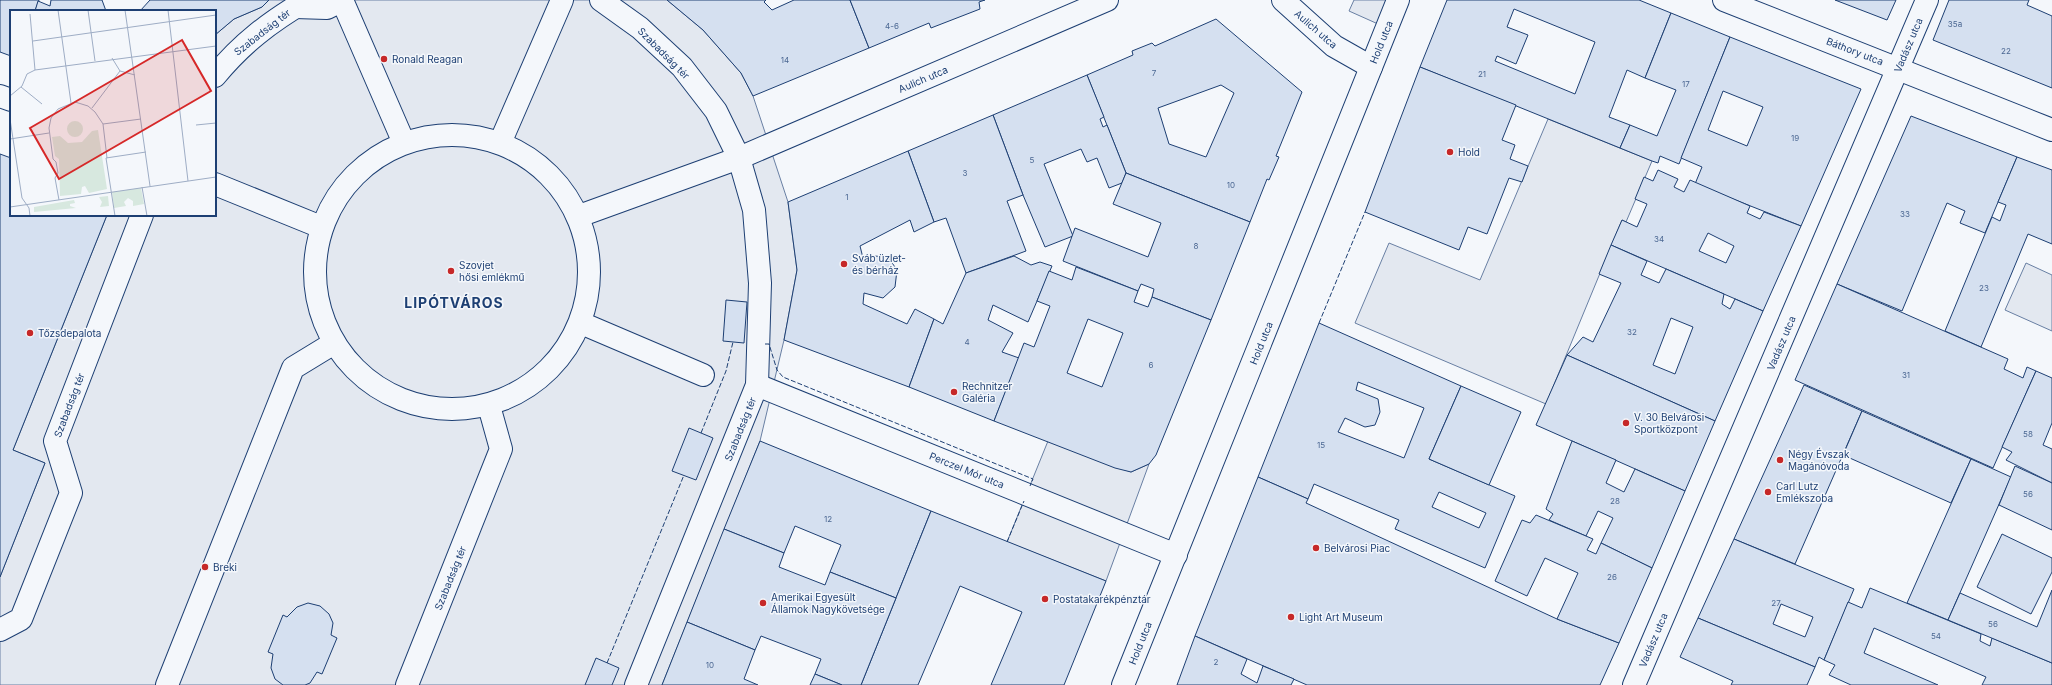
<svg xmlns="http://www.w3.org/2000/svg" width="2052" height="685" font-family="Inter,sans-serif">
<rect width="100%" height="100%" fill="#f4f7fb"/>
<g fill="#e3e8f0" stroke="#687fa3">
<path d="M 269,0 L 667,0 L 703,30 L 741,73 L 753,96 L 788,202 L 797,270 L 784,340 L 760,441 L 662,685 L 0,685 L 0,577 L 45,463 L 13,450 L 107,215 L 215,215 L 215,35 L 234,19 L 262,7 Z"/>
<path d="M 1354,0 L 1398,0 L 1387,28 L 1349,11 Z"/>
<path d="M 1548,119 L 1652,161 L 1626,222 L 1622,220 L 1546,404 L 1355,323 L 1389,243 L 1480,280 Z"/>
<path d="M 2026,263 L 2052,275 L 2052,331 L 2005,310 Z"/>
<path d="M 1048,441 L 1131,472 L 1149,464 L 1106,581 L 1007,542 Z"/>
</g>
<g fill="#d5e0f0" stroke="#1d3f73" fill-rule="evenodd">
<path d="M 0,0 L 39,0 L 35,11 L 11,11 L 11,56 L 0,52 Z"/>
<path d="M 51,0 L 102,0 L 106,11 L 35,11 L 38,1 L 50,6 Z"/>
<path d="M 150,0 L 269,0 L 262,7 L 234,19 L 215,35 L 215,11 L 140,11 Z"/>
<path d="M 667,0 L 766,0 L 764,2 L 772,10 L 794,0 L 850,0 L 869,48 L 753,96 L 741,73 L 703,30 Z"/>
<path d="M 850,0 L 985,0 L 979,2 L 980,9 L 931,28 L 929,23 L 869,48 Z"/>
<path d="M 1447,0 L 1639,0 L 1671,13 L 1645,78 L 1627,70 L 1609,117 L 1630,125 L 1620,148 L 1420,67 ZM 1514,9 L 1595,42 L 1575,94 L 1495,61 L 1497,56 L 1516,64 L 1528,35 L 1507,27 Z"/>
<path d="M 1835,0 L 1896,0 L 1887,20 Z"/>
<path d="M 1949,0 L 2029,0 L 2027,5 L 2052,16 L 2052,88 L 1933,40 Z"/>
<path d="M 1671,13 L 1730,37 L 1679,164 L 1660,156 L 1658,163 L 1652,161 L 1620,148 L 1630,125 L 1657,136 L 1676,90 L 1645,78 Z"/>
<path d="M 1216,19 L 1302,92 L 1276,156 L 1279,157 L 1269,180 L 1267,179 L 1250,222 L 1126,173 L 1087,75 L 1133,55 L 1132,51 L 1152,43 L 1155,46 ZM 1221,85 L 1234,93 L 1206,157 L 1169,144 L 1158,108 Z"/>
<path d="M 1730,37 L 1861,89 L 1801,226 L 1695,184 L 1702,167 L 1681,158 ZM 1723,91 L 1763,107 L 1747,146 L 1708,130 Z"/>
<path d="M 1420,67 L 1516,105 L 1502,140 L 1515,145 L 1510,159 L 1528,166 L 1522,182 L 1509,178 L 1487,234 L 1468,227 L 1459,250 L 1365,212 Z"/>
<path d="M 1087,75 L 1104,117 L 1100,119 L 1103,127 L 1107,125 L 1126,173 L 1122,183 L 1109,188 L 1097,158 L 1087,162 L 1081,149 L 1044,164 L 1073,236 L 1045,247 L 1023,195 L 993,115 Z"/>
<path d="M 993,115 L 1023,195 L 1007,201 L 1026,251 L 966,273 L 946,218 L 934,222 L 908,151 Z"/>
<path d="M 1911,116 L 2017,157 L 1985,233 L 1960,223 L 1965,211 L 1947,203 L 1902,311 L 1837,284 Z"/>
<path d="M 908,151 L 934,222 L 914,232 L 910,220 L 860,246 L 863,258 L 874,256 L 888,257 L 897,270 L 895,287 L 883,298 L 864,293 L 863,304 L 907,324 L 915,309 L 934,319 L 909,387 L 784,340 L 797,270 L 788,202 Z"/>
<path d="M 0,154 L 11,158 L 11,215 L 107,215 L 13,450 L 45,463 L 0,577 Z"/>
<path d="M 2017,157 L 2052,170 L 2052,244 L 2028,234 L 1981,347 L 1945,331 L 1992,217 L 2000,221 L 2006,205 L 1998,202 Z"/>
<path d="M 1658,170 L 1678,179 L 1674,187 L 1684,192 L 1690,180 L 1750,206 L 1747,213 L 1760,219 L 1764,212 L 1801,226 L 1763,311 L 1611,245 L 1622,220 L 1637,227 L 1647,204 L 1635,199 L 1644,177 L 1653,181 ZM 1708,233 L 1734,246 L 1726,263 L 1699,251 Z"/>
<path d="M 1126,173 L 1250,222 L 1211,320 L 1152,297 L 1154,289 L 1141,284 L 1138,291 L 1063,261 L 1075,228 L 1148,257 L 1161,223 L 1113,204 Z"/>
<path d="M 1611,245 L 1647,261 L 1641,275 L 1659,283 L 1666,269 L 1724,294 L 1722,304 L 1730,309 L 1735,299 L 1763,311 L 1715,421 L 1567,355 L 1583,337 L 1593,342 L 1621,283 L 1599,274 ZM 1671,318 L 1693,327 L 1675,374 L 1653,365 Z"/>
<path d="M 1014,256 L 1031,265 L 1040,262 L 1052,266 L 1028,322 L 993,305 L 988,320 L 1013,333 L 1002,352 L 1019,358 L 994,421 L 909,387 L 934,319 L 943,324 L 966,273 Z"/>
<path d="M 1076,267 L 1138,291 L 1134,302 L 1148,307 L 1152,297 L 1211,320 L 1156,455 L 1149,464 L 1131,472 L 1115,468 L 994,421 L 1024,343 L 1034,347 L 1050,306 L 1037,301 L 1049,271 L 1072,280 ZM 1088,319 L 1123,333 L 1102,387 L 1067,373 Z"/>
<path d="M 1837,284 L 2008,359 L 2004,369 L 2023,378 L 2027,367 L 2036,371 L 1993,468 L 1795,380 Z"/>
<path d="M 726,300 L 747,302 L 744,343 L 723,341 Z"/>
<path d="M 1319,323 L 1461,386 L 1429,459 L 1515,496 L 1485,568 L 1395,529 L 1399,520 L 1314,484 L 1308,499 L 1258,477 ZM 1358,382 L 1424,408 L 1404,458 L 1338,432 L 1345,418 L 1365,427 L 1375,425 L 1380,412 L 1378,399 L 1356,390 ZM 1439,492 L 1486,513 L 1479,528 L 1432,507 Z"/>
<path d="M 1567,355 L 1715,421 L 1685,491 L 1536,425 Z"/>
<path d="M 2036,371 L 2052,378 L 2052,423 L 2043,445 L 2052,449 L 2052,483 L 2006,460 L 2012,452 L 2002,447 Z"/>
<path d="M 1804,385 L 1862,411 L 1795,564 L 1734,539 Z"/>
<path d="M 1461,386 L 1521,412 L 1489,485 L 1429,459 Z"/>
<path d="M 1862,411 L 1971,459 L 1951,503 L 1843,455 Z"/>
<path d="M 689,428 L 713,438 L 696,480 L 672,471 Z"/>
<path d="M 760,441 L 931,511 L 896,598 L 830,572 L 841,545 L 795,526 L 784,553 L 724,529 Z"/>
<path d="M 1572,441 L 1616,460 L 1606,483 L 1624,492 L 1635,469 L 1685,491 L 1652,568 L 1601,543 L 1613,518 L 1598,511 L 1586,536 L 1549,520 L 1553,514 L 1546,509 Z"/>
<path d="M 1971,459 L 2011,477 L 1948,620 L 1907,603 Z"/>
<path d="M 2015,466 L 2052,483 L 2052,530 L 1999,505 Z"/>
<path d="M 1258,477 L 1308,499 L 1306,503 L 1557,619 L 1619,643 L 1600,685 L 1307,685 L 1195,636 Z"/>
<path d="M 931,511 L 1106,581 L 1064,685 L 991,685 L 1022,612 L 960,586 L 918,685 L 861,685 Z"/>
<path d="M 1536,515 L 1593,539 L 1587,550 L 1596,554 L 1601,543 L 1652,568 L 1619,643 L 1557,619 L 1578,573 L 1545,558 L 1527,596 L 1495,581 L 1522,520 L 1530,523 Z"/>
<path d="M 724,529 L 784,553 L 779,567 L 825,585 L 830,572 L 896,598 L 861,685 L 842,685 L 815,674 L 821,659 L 761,636 L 755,650 L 687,622 Z"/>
<path d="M 2002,534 L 2052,558 L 2052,572 L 2031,614 L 1977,587 Z"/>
<path d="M 1734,539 L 1854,589 L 1824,660 L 1819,657 L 1815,667 L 1698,618 ZM 1781,604 L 1813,617 L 1805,637 L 1773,624 Z"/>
<path d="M 1870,588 L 1981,634 L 1980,641 L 1990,646 L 1992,638 L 2052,663 L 2052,685 L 1982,685 L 1986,677 L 1874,628 L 1864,653 L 1938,685 L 1851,685 L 1829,675 L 1835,665 L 1824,660 L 1848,602 L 1862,608 Z"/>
<path d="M 2052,590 L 2052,663 L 1948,620 L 1960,593 L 2037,627 Z"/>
<path d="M 308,603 L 320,606 L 329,614 L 333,623 L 331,635 L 337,638 L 322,674 L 317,672 L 310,683 L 305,685 L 283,685 L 275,679 L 271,668 L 273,654 L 268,652 L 283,615 L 287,617 L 297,607 Z"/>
<path d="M 1698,618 L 1815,667 L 1807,685 L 1731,685 L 1733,681 L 1680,657 Z"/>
<path d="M 687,622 L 755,650 L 744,679 L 758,685 L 662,685 Z"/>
<path d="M 1195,636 L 1247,659 L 1241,674 L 1257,683 L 1263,666 L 1294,679 L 1291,685 L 1177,685 Z"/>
<path d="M 596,658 L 619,668 L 612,685 L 585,685 Z"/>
<path d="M 815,674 L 842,685 L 810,685 Z"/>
</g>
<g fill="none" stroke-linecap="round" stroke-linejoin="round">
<defs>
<g id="pedestrian">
<path d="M 342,0 L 404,143"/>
<path d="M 295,7 L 327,8 L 341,1"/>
<circle cx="452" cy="272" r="137"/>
<path d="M 500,143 L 562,0"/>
<path d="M 215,184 L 321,227"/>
<path d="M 579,216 L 739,158"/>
<path d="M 581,323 L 703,375"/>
<path d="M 167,685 L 293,368 L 334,343"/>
<path d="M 407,685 L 501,449 L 489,406"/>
</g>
<g id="minor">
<path d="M 601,0 L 640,28 L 682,67 L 716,111 L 739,158 L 754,210 L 760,283 L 757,385 L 636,685"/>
<path d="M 1283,0 L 1334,46 L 1371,67"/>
<path d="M 1724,0 L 2052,130"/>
<path d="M 215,76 C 242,43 270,22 307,0"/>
<path d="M 0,96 L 11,100"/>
<path d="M 739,158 L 1107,0"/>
<path d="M 757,385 L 1176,555"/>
<path d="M 0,630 L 21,619 L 71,493 L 55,441 L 142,215"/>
<path d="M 1123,685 L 1398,0"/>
<path d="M 1634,685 L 1927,0"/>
</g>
</defs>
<use href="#pedestrian" stroke="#1d3f73" stroke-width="24"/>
<use href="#minor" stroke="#1d3f73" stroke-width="24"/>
<use href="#pedestrian" stroke="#f4f7fb" stroke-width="22"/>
<use href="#minor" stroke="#f4f7fb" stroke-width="22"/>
<g stroke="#1d3f73" stroke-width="1" stroke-dasharray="5 2" stroke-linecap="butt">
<path d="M 1319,323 L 1365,212"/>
<path d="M 765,344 L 769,344 L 777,370 L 783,377 L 1033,479 L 1030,486"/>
<path d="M 701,433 L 726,371 L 733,342"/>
<path d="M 1007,542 L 1024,501"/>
<path d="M 607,663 L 684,475"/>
</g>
</g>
<g fill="#c62828" stroke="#f4f7fb" stroke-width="1.5">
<circle cx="384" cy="59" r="4"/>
<circle cx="1450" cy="152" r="4"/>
<circle cx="844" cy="264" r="4"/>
<circle cx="451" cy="271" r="4"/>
<circle cx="30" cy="333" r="4"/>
<circle cx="954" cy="392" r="4"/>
<circle cx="1626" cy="423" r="4"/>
<circle cx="1780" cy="460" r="4"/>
<circle cx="1768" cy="492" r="4"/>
<circle cx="1316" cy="548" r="4"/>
<circle cx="205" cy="567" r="4"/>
<circle cx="1045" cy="599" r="4"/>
<circle cx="763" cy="603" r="4"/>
<circle cx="1291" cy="617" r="4"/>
</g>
<g text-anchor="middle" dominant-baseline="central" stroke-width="3" stroke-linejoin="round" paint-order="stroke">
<g font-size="8" fill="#4b6792">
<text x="1955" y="24">35a</text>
<text x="892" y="26">4-6</text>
<text x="2006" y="51">22</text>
<text x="785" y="60">14</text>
<text x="1154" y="73">7</text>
<text x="1482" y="74">21</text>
<text x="1686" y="84">17</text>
<text x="1795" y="138">19</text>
<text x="1032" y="160">5</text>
<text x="965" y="173">3</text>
<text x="1231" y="185">10</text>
<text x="847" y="197">1</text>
<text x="1905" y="214">33</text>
<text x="1659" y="239">34</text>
<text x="1196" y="246">8</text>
<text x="1984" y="288">23</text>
<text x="1632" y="332">32</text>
<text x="967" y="342">4</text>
<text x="1151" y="365">6</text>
<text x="1906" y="375">31</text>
<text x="2028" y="434">58</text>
<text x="1321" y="445">15</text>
<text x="2028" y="494">56</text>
<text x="1615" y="501">28</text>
<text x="828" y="519">12</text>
<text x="1612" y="577">26</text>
<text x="1776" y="603">27</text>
<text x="1993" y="624">56</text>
<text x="1936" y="636">54</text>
<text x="1216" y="662">2</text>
<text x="710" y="665">10</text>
</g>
<g font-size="10" fill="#1d3f73" stroke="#f4f7fb">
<text transform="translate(1316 29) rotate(41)">Aulich utca</text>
<text transform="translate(262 32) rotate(-38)">Szabadság tér</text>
<text transform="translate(1381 42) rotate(-68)">Hold utca</text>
<text transform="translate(1908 45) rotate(-67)">Vadász utca</text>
<text transform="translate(1855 51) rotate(21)">Báthory utca</text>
<text transform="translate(664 53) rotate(45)">Szabadság tér</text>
<text transform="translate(923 79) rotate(-23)">Aulich utca</text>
<text transform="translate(1261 343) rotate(-68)">Hold utca</text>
<text transform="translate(1781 343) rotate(-67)">Vadász utca</text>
<text transform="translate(69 405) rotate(-69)">Szabadság tér</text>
<text transform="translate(740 429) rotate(-68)">Szabadság tér</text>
<text transform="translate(967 470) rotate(22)">Perczel Mór utca</text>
<text transform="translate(450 578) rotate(-68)">Szabadság tér</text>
<text transform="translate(1653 640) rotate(-67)">Vadász utca</text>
<text transform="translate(1140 643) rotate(-68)">Hold utca</text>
</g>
<g font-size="10" fill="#1d3f73" stroke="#f4f7fb" text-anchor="start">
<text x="392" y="59">Ronald Reagan</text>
<text x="1458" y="152">Hold</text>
<text x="852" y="258">Sváb üzlet-<tspan x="852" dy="12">és bérház</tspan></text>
<text x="459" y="265">Szovjet<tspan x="459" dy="12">hősi emlékmű</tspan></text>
<text x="38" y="333">Tőzsdepalota</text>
<text x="962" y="386">Rechnitzer<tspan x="962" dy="12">Galéria</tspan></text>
<text x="1634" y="417">V. 30 Belvárosi<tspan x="1634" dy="12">Sportközpont</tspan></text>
<text x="1788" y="454">Négy Évszak<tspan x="1788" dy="12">Magánóvoda</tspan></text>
<text x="1776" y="486">Carl Lutz<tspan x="1776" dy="12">Emlékszoba</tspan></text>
<text x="1324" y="548">Belvárosi Piac</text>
<text x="213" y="567">Breki</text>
<text x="771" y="597">Amerikai Egyesült<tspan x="771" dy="12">Államok Nagykövetsége</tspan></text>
<text x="1053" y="599">Postatakarékpénztár</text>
<text x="1299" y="617">Light Art Museum</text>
</g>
<g font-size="14" font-weight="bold" letter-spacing="1" fill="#1d3f73" stroke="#f4f7fb">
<text x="454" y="302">LIPÓTVÁROS</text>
</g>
</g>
<g transform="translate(10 10)">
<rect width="206" height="206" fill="#f4f7fb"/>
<path d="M57 119a8 8 0 1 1 16 0a8 8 0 1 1-16 0ZM 88,120 L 97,179 L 79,183 L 75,176 L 72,177 L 71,184 L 50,186 L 49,149 L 45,146 L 42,127 L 50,126 L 58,133 L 72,132 L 82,121 ZM 131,178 L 134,194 L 123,196 L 123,191 L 118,188 L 114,192 L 116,196 L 104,198 L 102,182 ZM 98,186 L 99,196 L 90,197 L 92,192 L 89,187 ZM 64,190 L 65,193 L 60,194 L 60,196 L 66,198 L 24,202 L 24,197 Z" fill="#d7e8df"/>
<path fill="none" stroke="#9eadc5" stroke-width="1" d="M 48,0 L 61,93M 78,0 L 85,51M 115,0 L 140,176M 158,0 L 178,171M 20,4 L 25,60M 23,31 L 206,5M 102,48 L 110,61 L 125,65M 11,77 L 32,94M 0,86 L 12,76 L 17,64 L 25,60 L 206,36M 82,98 L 110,61M 0,109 L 12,188 L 19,198 L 20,206M 93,114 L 131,109M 186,115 L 206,113M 0,129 L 39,123M 132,177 L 137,206M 49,190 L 45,168 L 48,163 L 46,152 L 43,149 L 39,118 L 41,108 L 48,99 L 65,92 L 78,96 L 85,102 L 93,114 L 97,148M 0,197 L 206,167M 105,206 L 96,148 L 136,142"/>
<path fill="#d62828" fill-opacity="0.15" stroke="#d62828" stroke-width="2" d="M 172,30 L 201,81 L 49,169 L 20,118 Z"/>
<rect width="206" height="206" fill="none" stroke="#1d3f73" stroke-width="2"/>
</g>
</svg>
